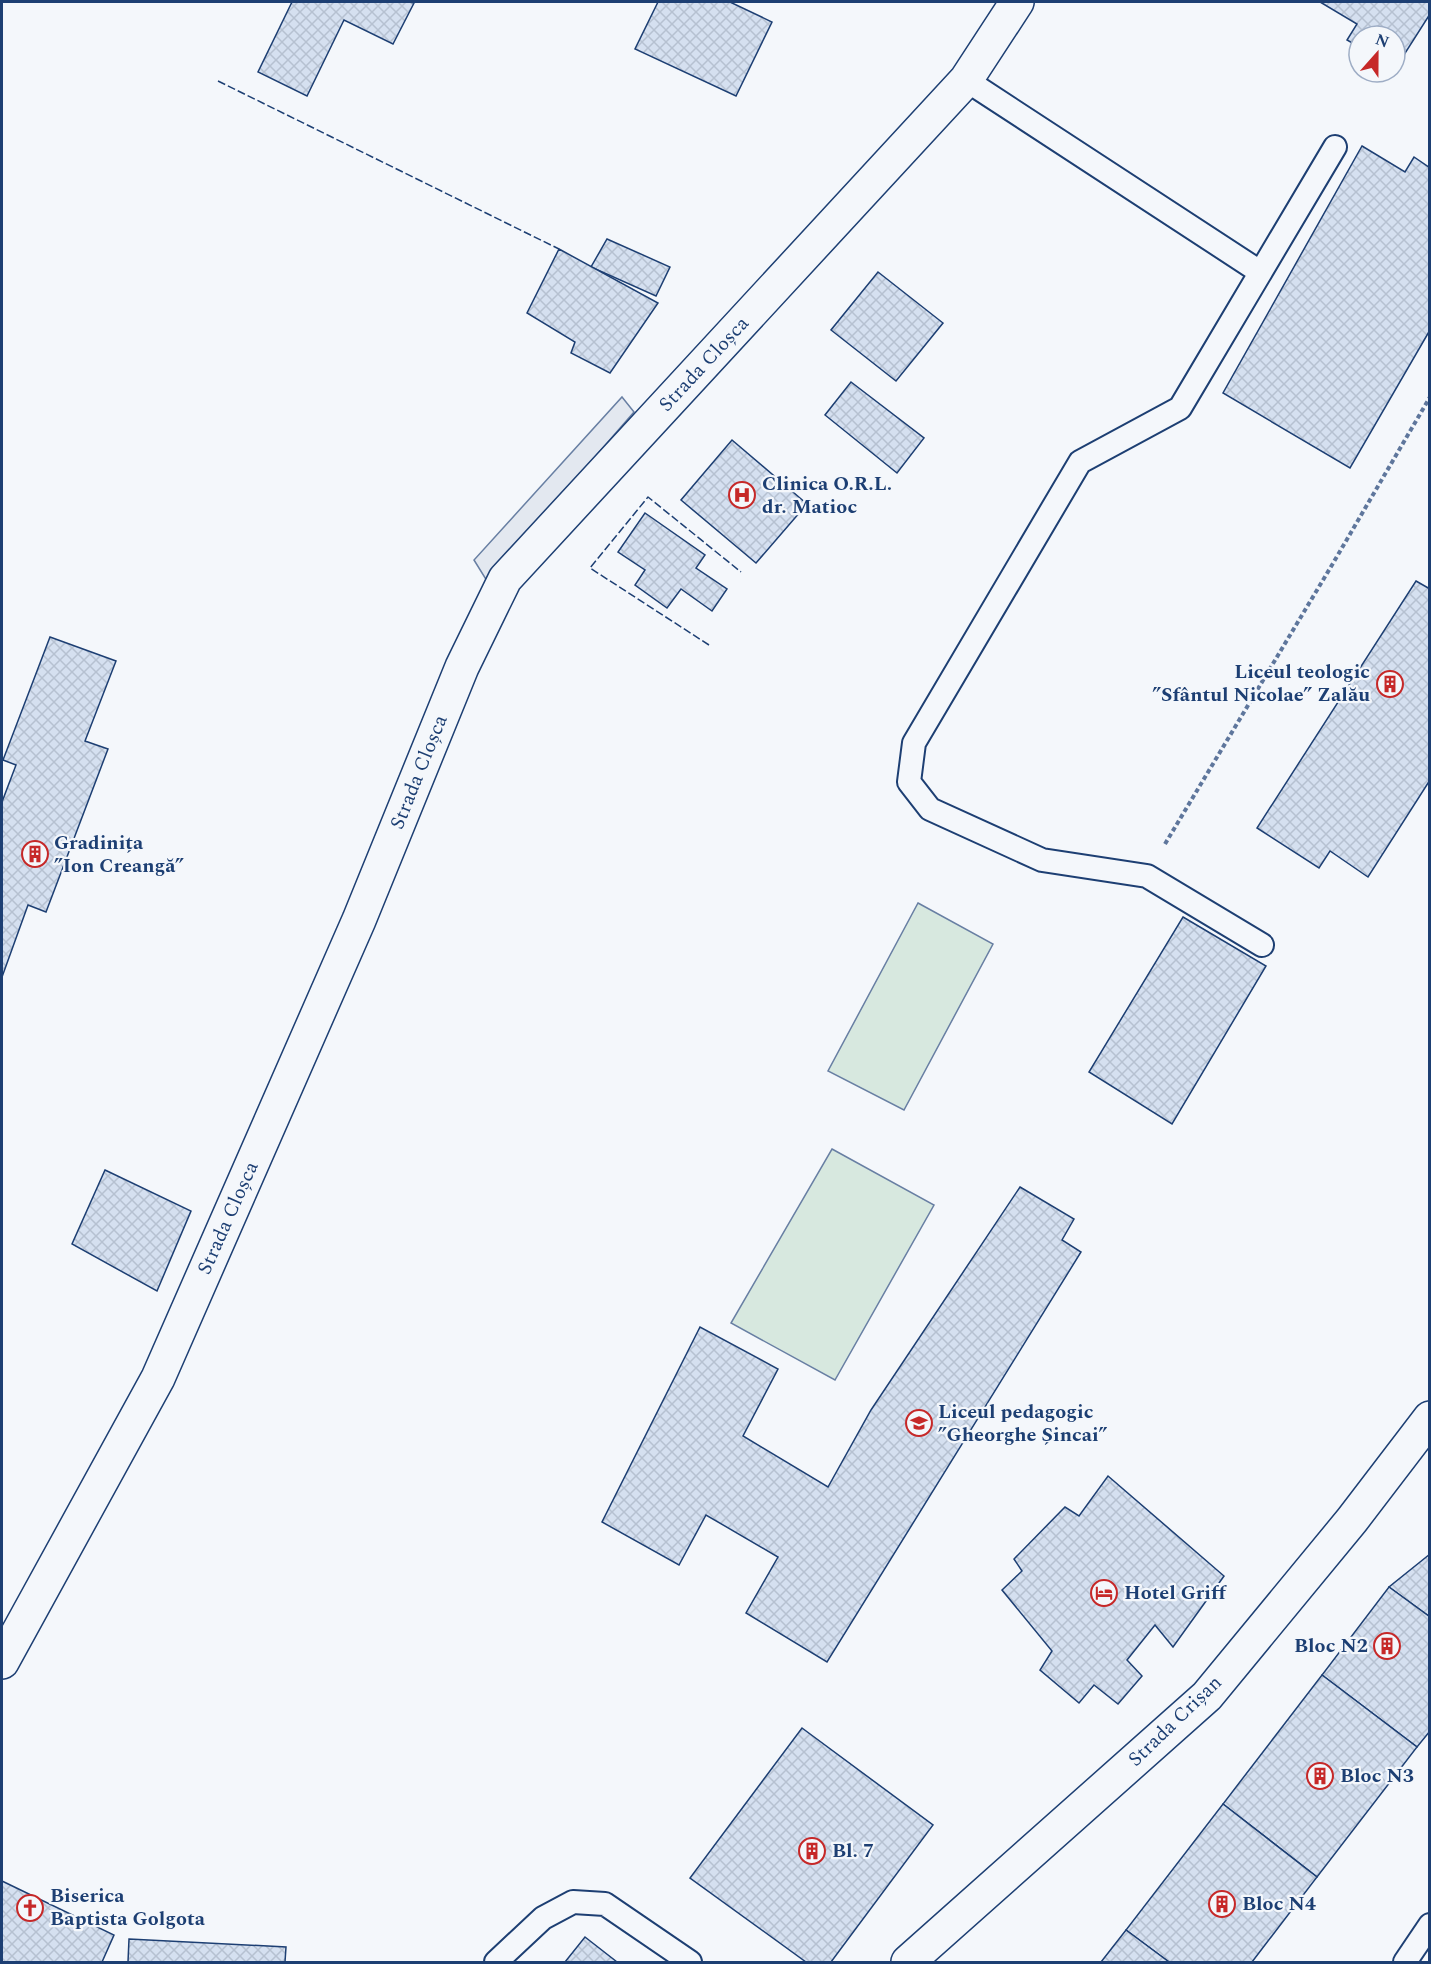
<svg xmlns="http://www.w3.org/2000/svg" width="1431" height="1964" font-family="Spectral,serif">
<defs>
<pattern id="building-cross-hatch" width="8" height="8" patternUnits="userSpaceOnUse" patternTransform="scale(1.5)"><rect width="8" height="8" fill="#d5e0f0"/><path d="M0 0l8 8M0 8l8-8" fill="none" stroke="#b6c1d1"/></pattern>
</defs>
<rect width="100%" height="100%" fill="#f4f7fb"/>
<g fill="#d7e8df" stroke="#687fa3" stroke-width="1.5">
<path d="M 918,903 L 993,944 L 904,1110 L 828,1071 Z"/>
<path d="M 832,1149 L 934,1205 L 835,1380 L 731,1323 Z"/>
</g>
<path fill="#e3e8f0" stroke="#687fa3" stroke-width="1.5" d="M 622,397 L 634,412 L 487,581 L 474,560 Z"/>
<g fill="url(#building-cross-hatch)" stroke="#1d3f73" stroke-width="1.5">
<path d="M 292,2 L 410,2 L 414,3 L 393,44 L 344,20 L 307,96 L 258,72 Z"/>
<path d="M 658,2 L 730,2 L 772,22 L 736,96 L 635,49 Z"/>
<path d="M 1320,2 L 1430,2 L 1430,14 L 1395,69 L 1395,36 L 1359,36 L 1359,47 L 1347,40 L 1357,24 Z"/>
<path d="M 1362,146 L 1405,172 L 1414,157 L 1430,168 L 1430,330 L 1350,468 L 1223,393 Z"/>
<path d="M 607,239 L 670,267 L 656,296 L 591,267 Z"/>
<path d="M 559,249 L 658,303 L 610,373 L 571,353 L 575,342 L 527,313 Z"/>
<path d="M 878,272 L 943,323 L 896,381 L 831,330 Z"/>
<path d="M 851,382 L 924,438 L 897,473 L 825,415 Z"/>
<path d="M 732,440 L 807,504 L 756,563 L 681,500 Z"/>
<path d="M 645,513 L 705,555 L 696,568 L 727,589 L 712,611 L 681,589 L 667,608 L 635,585 L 645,570 L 618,552 Z"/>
<path d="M 1416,581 L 1430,589 L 1430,780 L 1368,877 L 1330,851 L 1319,868 L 1257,828 Z"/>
<path d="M 50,637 L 116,661 L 85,741 L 108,749 L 46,912 L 28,905 L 2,977 L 2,802 L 16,765 L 3,760 Z"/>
<path d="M 1183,917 L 1266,966 L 1172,1124 L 1089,1072 Z"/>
<path d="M 105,1170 L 191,1211 L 157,1291 L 72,1244 Z"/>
<path d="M 1020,1187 L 1074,1219 L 1062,1240 L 1081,1252 L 827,1662 L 746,1613 L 778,1557 L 706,1515 L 679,1565 L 602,1522 L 700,1327 L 778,1369 L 743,1436 L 828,1487 L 871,1410 Z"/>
<path d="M 1108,1476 L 1224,1576 L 1173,1647 L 1155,1625 L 1127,1660 L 1142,1676 L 1118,1704 L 1094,1685 L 1079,1703 L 1040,1670 L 1052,1651 L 1002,1590 L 1022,1571 L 1014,1559 L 1065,1507 L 1079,1516 Z"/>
<path d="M 1430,1554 L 1430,1617 L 1389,1587 Z"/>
<path d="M 1389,1587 L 1430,1617 L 1430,1731 L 1417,1747 L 1322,1675 Z"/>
<path d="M 1322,1675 L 1417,1747 L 1317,1877 L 1223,1804 Z"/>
<path d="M 802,1728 L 933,1825 L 831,1962 L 806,1962 L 690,1878 Z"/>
<path d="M 1223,1804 L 1317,1877 L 1252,1962 L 1169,1962 L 1126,1930 Z"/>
<path d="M 2,1881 L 114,1935 L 102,1962 L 2,1962 Z"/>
<path d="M 1126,1930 L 1169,1962 L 1101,1962 Z"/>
<path d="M 585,1937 L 617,1962 L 565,1962 Z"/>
<path d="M 129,1939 L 286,1947 L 285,1962 L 128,1962 Z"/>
</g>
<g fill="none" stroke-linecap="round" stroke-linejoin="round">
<defs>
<g id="service">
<path d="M 966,80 L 1260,272"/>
<path d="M 1262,945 L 1147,876 L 1042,860 L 930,809 L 909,782 L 914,743 L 1080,462 L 1180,408 L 1335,147"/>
<path d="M 496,1962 L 543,1918 L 573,1902 L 605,1904 L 690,1962"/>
<path d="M 1405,1962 L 1430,1925"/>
</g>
<g id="minor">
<path d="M 2,1662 L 158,1378 L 359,920 L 462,667 L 505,579 L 966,80 L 1017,2"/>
<path d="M 908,1962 L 1207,1696 L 1352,1520 L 1430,1418"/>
</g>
</defs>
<use href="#service" stroke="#1d3f73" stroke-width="26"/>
<use href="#minor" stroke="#1d3f73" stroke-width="36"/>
<path stroke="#5e769c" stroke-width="4" stroke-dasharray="4.5 3" stroke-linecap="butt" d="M 1165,844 L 1332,565 L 1430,397"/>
<use href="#service" stroke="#f4f7fb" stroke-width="22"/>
<use href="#minor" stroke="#f4f7fb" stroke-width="33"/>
<g stroke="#1d3f73" stroke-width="1.5" stroke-dasharray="8 3" stroke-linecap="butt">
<path d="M 218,81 L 559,249"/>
<path d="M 709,645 L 590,568 L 648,497 L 741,572"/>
</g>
</g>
<defs>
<symbol id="hospital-ring" viewBox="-11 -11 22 22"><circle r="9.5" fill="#f4f7fb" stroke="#c62828" stroke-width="1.5"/><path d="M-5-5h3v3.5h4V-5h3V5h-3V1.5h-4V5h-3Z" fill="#c62828"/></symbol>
<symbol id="building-ring" viewBox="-11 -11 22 22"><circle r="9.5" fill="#f4f7fb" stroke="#c62828" stroke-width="1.5"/><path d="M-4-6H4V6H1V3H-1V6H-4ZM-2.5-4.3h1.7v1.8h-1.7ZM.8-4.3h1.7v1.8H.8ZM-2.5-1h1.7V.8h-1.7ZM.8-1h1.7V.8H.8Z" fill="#c62828"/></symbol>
<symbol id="university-ring" viewBox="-11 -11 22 22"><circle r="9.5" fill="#f4f7fb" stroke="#c62828" stroke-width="1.5"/><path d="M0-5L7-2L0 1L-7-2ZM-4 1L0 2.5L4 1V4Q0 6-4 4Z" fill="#c62828"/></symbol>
<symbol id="hotel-ring" viewBox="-11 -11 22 22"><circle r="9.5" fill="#f4f7fb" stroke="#c62828" stroke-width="1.5"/><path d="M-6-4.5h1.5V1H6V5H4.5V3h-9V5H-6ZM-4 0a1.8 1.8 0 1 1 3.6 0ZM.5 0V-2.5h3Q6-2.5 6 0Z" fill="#c62828"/></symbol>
<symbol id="church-ring" viewBox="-11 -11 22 22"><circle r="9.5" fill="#f4f7fb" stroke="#c62828" stroke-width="1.5"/><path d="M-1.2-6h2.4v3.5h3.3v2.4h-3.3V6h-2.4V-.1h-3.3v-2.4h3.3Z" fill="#c62828"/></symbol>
</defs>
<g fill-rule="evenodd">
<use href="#hospital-ring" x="727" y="480" width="30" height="30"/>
<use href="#building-ring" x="1375" y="669" width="30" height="30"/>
<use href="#building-ring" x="20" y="839" width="30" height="30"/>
<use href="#university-ring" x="904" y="1408" width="30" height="30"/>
<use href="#hotel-ring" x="1089" y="1578" width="30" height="30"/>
<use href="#building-ring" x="1372" y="1631" width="30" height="30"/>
<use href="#building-ring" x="1305" y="1761" width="30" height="30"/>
<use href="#building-ring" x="797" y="1836" width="30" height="30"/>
<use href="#building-ring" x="1207" y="1889" width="30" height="30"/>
<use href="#church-ring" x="15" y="1893" width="30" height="30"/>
</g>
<g text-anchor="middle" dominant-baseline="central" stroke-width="4.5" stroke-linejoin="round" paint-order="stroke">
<g font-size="20" fill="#1d3f73" stroke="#f4f7fb">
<text transform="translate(704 364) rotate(-47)">Strada Cloșca</text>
<text transform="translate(419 772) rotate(-68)">Strada Cloșca</text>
<text transform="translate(228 1218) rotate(-66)">Strada Cloșca</text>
<text transform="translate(1175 1721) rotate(-44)">Strada Crișan</text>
</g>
<g font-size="20" font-weight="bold" fill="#1d3f73" stroke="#f4f7fb" text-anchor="start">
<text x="762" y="484">Clinica O.R.L.<tspan x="762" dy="23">dr. Matioc</tspan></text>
<text x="1370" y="672" text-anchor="end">Liceul teologic<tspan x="1370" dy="23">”Sfântul Nicolae” Zalău</tspan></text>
<text x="54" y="843">Gradinița<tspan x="54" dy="23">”Ion Creangă”</tspan></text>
<text x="938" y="1412">Liceul pedagogic<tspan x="938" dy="23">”Gheorghe Șincai”</tspan></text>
<text x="1124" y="1593">Hotel Griff</text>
<text x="1368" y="1646" text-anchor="end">Bloc N2</text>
<text x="1340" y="1776">Bloc N3</text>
<text x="832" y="1851">Bl. 7</text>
<text x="50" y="1896">Biserica<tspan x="50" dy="23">Baptista Golgota</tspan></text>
<text x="1242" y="1904">Bloc N4</text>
</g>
</g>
<rect width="1431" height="1964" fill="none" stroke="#1d3f73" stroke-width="6"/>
<g transform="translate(1377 54) rotate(21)"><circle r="28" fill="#f4f7fb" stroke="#9eadc5" stroke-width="1.5"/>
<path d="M0-4.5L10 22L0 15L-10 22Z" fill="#c62828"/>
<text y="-9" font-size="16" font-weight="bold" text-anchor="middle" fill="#1d3f73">N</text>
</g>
</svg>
